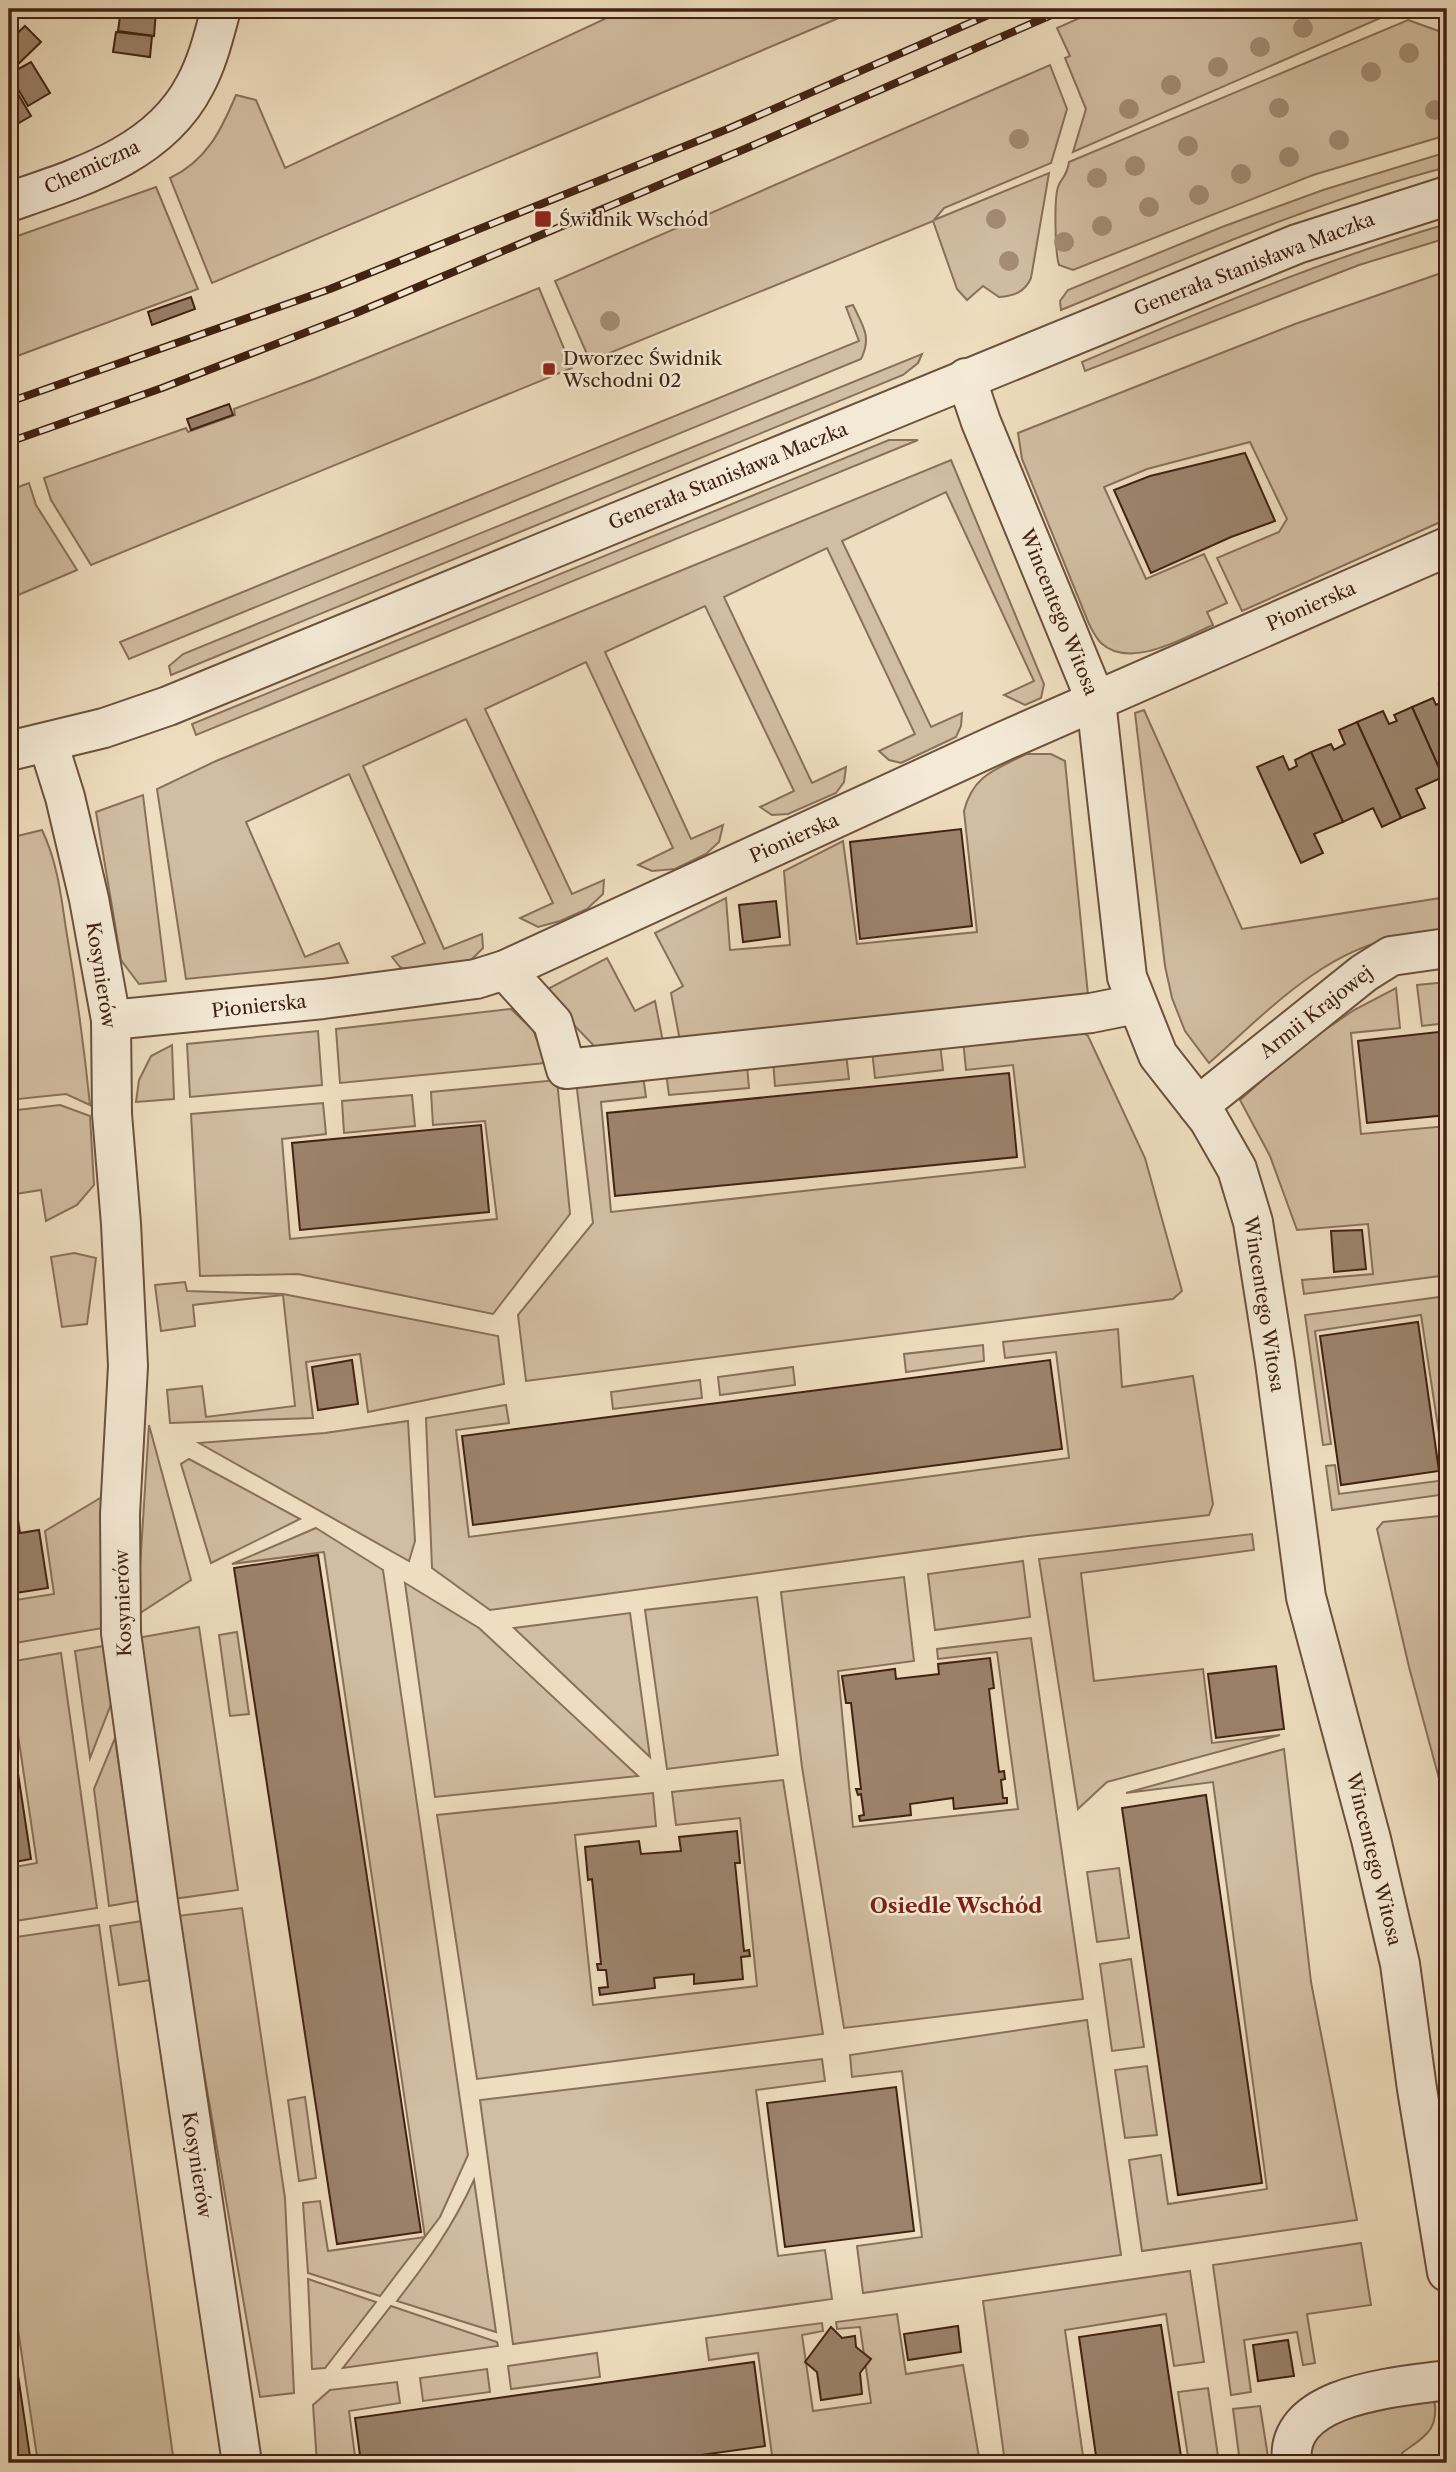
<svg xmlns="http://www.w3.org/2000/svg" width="1456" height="2472" font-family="'Libre Caslon Text',serif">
<rect width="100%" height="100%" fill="#eeddbe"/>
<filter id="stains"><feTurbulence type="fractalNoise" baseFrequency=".00286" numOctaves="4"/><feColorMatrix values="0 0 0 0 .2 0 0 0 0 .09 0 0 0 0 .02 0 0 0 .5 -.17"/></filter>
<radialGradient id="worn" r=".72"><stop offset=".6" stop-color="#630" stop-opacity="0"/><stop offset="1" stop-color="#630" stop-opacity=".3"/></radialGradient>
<g fill="#d1bda1" stroke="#89705a" stroke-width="2">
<path d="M 626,9 L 860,9 L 212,283 L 170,178 C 206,161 221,131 236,95 L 256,100 L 285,168 Z"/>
<path d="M 1100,9 L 1401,9 L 1073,152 L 1086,109 L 1065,58 L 1070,56 L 1057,28 Z"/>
<path d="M 1408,20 L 1447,34 L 1447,135 L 1313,175 L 1073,270 L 1059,265 C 1055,253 1054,199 1058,187 C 1061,178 1067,177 1069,162 Z"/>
<path d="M 1050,65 L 1067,109 L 1051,163 L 944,208 L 934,220 L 1049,173 L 1031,278 C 1025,292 1014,296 999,297 L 983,286 L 967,300 L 957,289 L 933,221 L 590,361 L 555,281 Z"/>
<path d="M 1447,152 L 1447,167 C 1314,202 1188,258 1061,310 L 1060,301 L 1068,290 L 1222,227 L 1323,190 Z"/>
<path d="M 156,187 L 198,289 L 9,359 L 9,239 Z"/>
<path d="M 1447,224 L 1447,238 L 1359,265 L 1085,371 L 1082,362 C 1202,311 1322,260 1447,224 Z"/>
<path d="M 1447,271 L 1447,519 L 1242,611 L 1217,558 L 1279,532 L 1287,519 L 1250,442 L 1147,469 L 1104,487 L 1146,579 L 1204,554 L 1227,603 L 1207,612 L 1213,625 C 1183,638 1130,670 1101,643 C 1096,638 1092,630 1089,624 L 1022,459 L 1018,433 L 1295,324 Z"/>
<path d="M 539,288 L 572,368 L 91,565 L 51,500 L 44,478 L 186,428 L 188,432 L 235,415 L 234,409 L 317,378 Z"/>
<path d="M 853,305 C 863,326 872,337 861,359 L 129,659 L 120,642 L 859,341 L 846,307 Z"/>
<path d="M 922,354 L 918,363 L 903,375 L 171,675 L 169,666 L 183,654 Z"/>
<path d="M 889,440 L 918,440 L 196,735 L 192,724 Z"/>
<path d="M 951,460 L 1044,684 L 1041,698 L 1025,705 L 1004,695 L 1034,681 L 946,492 L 842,541 L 931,727 L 962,713 L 961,726 L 956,737 L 901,763 L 889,760 L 879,751 L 915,734 L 827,548 L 724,597 L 812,783 L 846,767 L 844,782 L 836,793 L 788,814 L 772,815 L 760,807 L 794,791 L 705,606 L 605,652 L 691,839 L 723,825 L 719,842 L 706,854 L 675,869 L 652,871 L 638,865 L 673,848 L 586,662 L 485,709 L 572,894 L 604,880 L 603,894 L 587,909 L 560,921 L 538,927 L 520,918 L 553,903 L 466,719 L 363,766 L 444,949 L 482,934 L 483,948 L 466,965 L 414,974 L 400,967 L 392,957 L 425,943 L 349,774 L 246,822 L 305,957 L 339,943 L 348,963 L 186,979 L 157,789 L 216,761 Z"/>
<path d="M 29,483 L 36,505 L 77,570 L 9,599 L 10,490 Z"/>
<path d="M 1144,710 L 1242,929 L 1447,897 L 1447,935 C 1432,935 1415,935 1399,937 C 1322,951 1265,1014 1209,1063 L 1185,1031 L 1172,998 L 1165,966 L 1135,713 Z"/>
<path d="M 1026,754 L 1051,754 L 1065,761 L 1088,995 L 680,1041 L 671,993 L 683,986 L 655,933 L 726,898 L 730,950 L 790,945 L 784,871 L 843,841 L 857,944 L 977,932 L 964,811 C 973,775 995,770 1026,754 Z"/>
<path d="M 143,795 L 166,981 L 139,984 L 121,960 L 96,812 Z"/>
<path d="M 42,830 C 57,861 61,895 66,929 C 76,988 84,1046 90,1105 L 66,1094 L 9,1100 L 9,838 Z"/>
<path d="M 607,958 L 635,1011 L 655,1001 L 663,1042 L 599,1051 L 542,992 Z"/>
<path d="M 1447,982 L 1447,1023 L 1422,1026 L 1417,985 Z"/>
<path d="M 1396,988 L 1400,1028 L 1351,1033 L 1361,1134 L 1447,1126 L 1447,1275 L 1304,1294 L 1302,1280 L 1373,1274 L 1368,1224 L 1297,1230 L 1270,1156 L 1240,1100 L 1300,1047 L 1354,1010 Z"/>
<path d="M 511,1009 L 533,1030 L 546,1063 L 340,1083 L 336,1029 Z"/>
<path d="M 1076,1028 L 1088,1036 L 1145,1158 L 1182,1291 L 1173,1299 L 526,1381 L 518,1315 L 593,1223 L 576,1081 L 643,1075 L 646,1097 L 601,1102 L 611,1212 L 1025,1167 L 1013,1065 L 966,1070 L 963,1040 Z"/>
<path d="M 318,1031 L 322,1085 L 190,1097 L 187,1044 Z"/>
<path d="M 940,1043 L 943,1070 L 875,1078 L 872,1050 Z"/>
<path d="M 172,1045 L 174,1099 L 136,1102 L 139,1080 L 151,1056 Z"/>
<path d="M 846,1053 L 849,1079 L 775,1086 L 773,1060 Z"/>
<path d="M 747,1065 L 749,1088 L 669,1095 L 666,1073 Z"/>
<path d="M 557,1080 L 570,1214 L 493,1314 L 298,1274 L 200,1276 L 191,1114 L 323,1103 L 326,1134 L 282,1139 L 290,1239 L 497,1219 L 485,1121 L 433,1125 L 431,1092 Z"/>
<path d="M 412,1095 L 415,1126 L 344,1133 L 342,1101 Z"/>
<path d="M 60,1105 L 90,1116 L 94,1185 L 77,1205 L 46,1221 L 41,1190 L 9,1195 L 9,1111 Z"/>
<path d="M 74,1253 L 96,1258 L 87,1324 L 62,1327 L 51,1257 Z"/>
<path d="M 185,1282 L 187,1291 L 283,1294 L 498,1336 L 504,1384 L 368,1412 L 360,1354 L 306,1362 L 313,1418 L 170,1423 L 167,1390 L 202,1386 L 206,1417 L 295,1406 L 283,1295 L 193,1305 L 195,1326 L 161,1331 L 155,1285 Z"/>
<path d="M 1447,1296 L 1447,1494 L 1332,1510 L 1326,1466 L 1335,1465 L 1339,1494 L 1446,1480 L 1421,1315 L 1315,1331 L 1331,1444 L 1323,1445 L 1305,1315 Z"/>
<path d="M 1118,1329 L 1122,1387 L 1193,1376 L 1213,1504 L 1209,1515 L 1028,1536 L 490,1610 L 432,1568 L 426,1418 L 506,1405 L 509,1423 L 456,1430 L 469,1537 L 1069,1458 L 1056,1352 L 1005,1358 L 1003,1342 Z"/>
<path d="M 983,1345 L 984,1361 L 906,1372 L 904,1354 Z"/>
<path d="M 793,1367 L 795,1385 L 720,1395 L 718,1377 Z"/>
<path d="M 700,1380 L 702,1398 L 613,1409 L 611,1392 Z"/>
<path d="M 408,1421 L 415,1541 L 409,1561 L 199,1443 L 325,1433 Z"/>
<path d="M 149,1425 L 191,1580 L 137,1615 Z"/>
<path d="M 189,1459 L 300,1519 L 211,1563 L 181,1464 Z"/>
<path d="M 107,1494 L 103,1628 L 9,1644 L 9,1601 L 54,1594 L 45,1531 Z"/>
<path d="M 1439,1516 L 1447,1572 L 1447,1796 L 1444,1797 L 1409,1667 L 1377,1529 L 1383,1522 Z"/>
<path d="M 316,1528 L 383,1570 L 468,2155 L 440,2217 L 380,2296 L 308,2273 L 303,2203 L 320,2201 L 328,2251 L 425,2237 L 324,1552 L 232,1564 Z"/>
<path d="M 1252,1534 L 1254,1550 L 1081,1573 L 1094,1681 L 1203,1669 L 1212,1743 L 1280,1735 L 1107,1782 L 1078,1809 L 1039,1559 Z"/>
<path d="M 1023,1561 L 1030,1617 L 935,1630 L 928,1574 Z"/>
<path d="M 904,1577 L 914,1661 L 838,1671 L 853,1827 L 1018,1809 L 997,1652 L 938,1659 L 937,1649 L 1031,1638 L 1083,1999 L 844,2028 L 802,1767 L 781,1592 Z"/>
<path d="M 405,1583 L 479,1628 L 638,1776 L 435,1797 Z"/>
<path d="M 757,1597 L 778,1755 L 667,1769 L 645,1610 Z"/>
<path d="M 630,1613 L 650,1757 L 514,1628 Z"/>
<path d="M 199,1627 L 238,1890 L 173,1899 L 137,1638 Z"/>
<path d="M 237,1632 L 249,1714 L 230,1716 L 219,1635 Z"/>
<path d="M 109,1645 L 115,1694 L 90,1758 L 75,1651 Z"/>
<path d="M 61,1653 L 97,1908 L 9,1922 L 9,1868 L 37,1863 L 13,1701 L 9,1701 L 9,1662 Z"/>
<path d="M 115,1738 L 138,1901 L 109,1906 L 94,1789 Z"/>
<path d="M 1284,1749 L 1311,1982 L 1357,2220 L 1142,2251 L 1129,2160 L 1161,2155 L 1168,2204 L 1267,2189 L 1213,1782 L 1126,1793 Z"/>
<path d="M 783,1780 L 823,2034 L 477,2079 L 437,1815 L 653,1793 L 656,1826 L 575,1835 L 593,2005 L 757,1986 L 740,1818 L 676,1825 L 672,1792 Z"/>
<path d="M 1119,1868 L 1129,1938 L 1097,1942 L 1087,1872 Z"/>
<path d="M 242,1908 L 285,2198 L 294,2393 L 260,2397 L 177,1916 Z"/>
<path d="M 142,1921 L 151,1980 L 119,1985 L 110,1926 Z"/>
<path d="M 99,1925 L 174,2463 L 38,2463 L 9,2270 L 9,1938 Z"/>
<path d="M 1131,1959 L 1144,2047 L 1112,2051 L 1100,1964 Z"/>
<path d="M 1087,2020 L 1121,2255 L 863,2293 L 857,2246 L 922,2237 L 902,2071 L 852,2077 L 850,2055 Z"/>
<path d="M 822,2059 L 825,2081 L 756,2090 L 778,2256 L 825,2250 L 832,2299 L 513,2344 L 480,2100 Z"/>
<path d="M 1147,2066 L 1157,2135 L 1125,2138 L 1115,2070 Z"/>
<path d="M 305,2097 L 316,2178 L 299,2181 L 288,2100 Z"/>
<path d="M 474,2180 L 496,2332 L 397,2301 C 428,2261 453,2226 474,2180 Z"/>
<path d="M 1361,2243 L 1371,2305 L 1307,2314 L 1315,2363 L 1303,2365 L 1297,2332 L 1244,2340 L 1251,2392 L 1231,2395 L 1213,2265 Z"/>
<path d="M 1190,2271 L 1204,2362 L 1174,2366 L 1166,2314 L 1065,2330 L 1084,2463 L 1005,2463 L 983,2301 Z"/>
<path d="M 308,2279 L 376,2302 L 325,2368 L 312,2369 Z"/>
<path d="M 391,2306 L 497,2342 L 498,2346 L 343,2368 Z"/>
<path d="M 897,2314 L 906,2374 L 963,2365 L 980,2463 L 713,2463 L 772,2455 L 758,2353 L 709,2360 L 706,2338 L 822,2323 L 823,2331 L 802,2335 L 813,2411 L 871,2403 L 860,2327 L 837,2329 L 836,2322 Z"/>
<path d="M 597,2353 L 600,2377 L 511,2389 L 508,2366 Z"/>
<path d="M 487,2369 L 490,2392 L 423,2401 L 420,2378 Z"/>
<path d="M 397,2382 L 400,2403 L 349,2411 L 356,2463 L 317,2463 L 313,2405 L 330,2390 Z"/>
<path d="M 1208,2388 L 1219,2463 L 1189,2463 L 1178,2392 Z"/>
<path d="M 1434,2398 C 1440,2430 1425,2436 1402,2453 L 1403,2463 L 1303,2463 L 1316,2434 L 1339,2420 Z"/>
<path d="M 1260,2406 L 1269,2463 L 1240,2463 L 1233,2409 Z"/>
</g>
<g fill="#9b836b" stroke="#412212" stroke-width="2">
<path d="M 121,9 L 156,11 L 154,36 L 118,31 Z"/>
<path d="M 25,26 L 41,42 L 11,71 L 9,69 L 9,41 Z"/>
<path d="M 116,32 L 152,36 L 150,57 L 113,52 Z"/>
<path d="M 31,62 L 50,93 L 28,106 L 9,74 Z"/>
<path d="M 12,84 L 31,116 L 10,128 L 9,86 Z"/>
<path d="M 191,297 L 195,309 L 152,325 L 148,312 Z"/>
<path d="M 229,404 L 233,415 L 191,430 L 187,419 Z"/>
<path d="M 1245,453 L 1275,521 L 1231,537 L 1151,573 L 1114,490 L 1150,476 Z"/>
<path d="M 1447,682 L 1447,775 L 1443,777 L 1412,707 L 1433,698 L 1436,705 L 1446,700 L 1439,685 Z"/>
<path d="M 1412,707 L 1443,777 L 1416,789 L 1425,808 L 1401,818 L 1357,722 L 1383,711 L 1389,724 L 1397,721 L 1394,715 Z"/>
<path d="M 1357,722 L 1401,818 L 1382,827 L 1373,808 L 1343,822 L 1311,752 L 1331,744 L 1334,750 L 1345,744 L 1339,730 Z"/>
<path d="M 1311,752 L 1343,822 L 1314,834 L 1323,853 L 1301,863 L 1257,767 L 1283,756 L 1289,770 L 1297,766 L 1295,760 Z"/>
<path d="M 961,829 L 972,926 L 860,939 L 850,842 Z"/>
<path d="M 776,901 L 780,937 L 743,942 L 739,905 Z"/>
<path d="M 1447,1031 L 1447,1115 L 1367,1123 L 1358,1041 Z"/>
<path d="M 1009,1073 L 1017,1157 L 615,1196 L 607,1113 Z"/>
<path d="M 481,1125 L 489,1212 L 300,1230 L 292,1143 Z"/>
<path d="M 1362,1230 L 1366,1269 L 1334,1272 L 1331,1231 Z"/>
<path d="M 1418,1322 L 1439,1471 L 1341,1485 L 1320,1336 Z"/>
<path d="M 352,1360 L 358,1404 L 318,1410 L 312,1367 Z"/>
<path d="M 1050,1360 L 1062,1449 L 473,1525 L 462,1436 Z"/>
<path d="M 9,1461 L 20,1533 L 39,1530 L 48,1588 L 9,1594 Z"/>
<path d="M 318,1555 L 421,2232 L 337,2244 L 234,1568 Z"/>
<path d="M 990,1658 L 994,1688 L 989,1689 L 999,1772 L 1004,1771 L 1005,1779 L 1001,1780 L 1003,1798 L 1007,1798 L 1007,1803 L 954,1809 L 953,1798 L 910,1804 L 911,1815 L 860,1821 L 859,1816 L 864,1815 L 861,1794 L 858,1795 L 856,1789 L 861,1789 L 851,1703 L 846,1703 L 842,1676 L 895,1669 L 896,1679 L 939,1674 L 938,1664 Z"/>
<path d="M 1276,1666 L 1284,1729 L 1216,1738 L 1208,1674 Z"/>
<path d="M 9,1714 L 31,1859 L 9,1863 Z"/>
<path d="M 1206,1795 L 1262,2183 L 1178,2195 L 1122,1808 Z"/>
<path d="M 737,1831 L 740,1863 L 735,1863 L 744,1951 L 749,1950 L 750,1956 L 741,1957 L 743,1979 L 694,1984 L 694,1974 L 654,1978 L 655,1988 L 600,1995 L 599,1988 L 608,1987 L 606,1970 L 598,1970 L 597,1964 L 601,1964 L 592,1879 L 588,1880 L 585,1847 L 639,1841 L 641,1854 L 681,1851 L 679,1837 Z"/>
<path d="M 896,2087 L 914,2231 L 785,2247 L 767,2103 Z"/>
<path d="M 9,2315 L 31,2463 L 9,2463 Z"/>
<path d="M 1161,2325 L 1182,2463 L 1097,2463 L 1079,2337 Z"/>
<path d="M 958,2326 L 961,2352 L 908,2360 L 904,2334 Z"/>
<path d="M 831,2327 L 842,2338 L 855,2336 L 856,2347 L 871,2359 L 860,2373 L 862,2394 L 821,2400 L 817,2372 L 805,2362 Z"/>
<path d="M 1288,2340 L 1294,2376 L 1258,2381 L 1253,2345 Z"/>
<path d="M 754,2362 L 765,2446 L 644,2463 L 361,2463 L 355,2418 Z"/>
</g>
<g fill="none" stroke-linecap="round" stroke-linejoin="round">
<defs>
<g id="minor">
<path d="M 9,202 C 78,178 159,155 195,85 C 208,61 214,35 221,9"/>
<path d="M 966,378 L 981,422 L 1096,701 L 1127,977 L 1158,1055 L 1209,1120 L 1237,1169 L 1253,1222 L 1275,1362 L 1306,1597 L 1371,1839 L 1400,1964 L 1417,2089 L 1447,2272"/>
<path d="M 48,743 L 65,797 L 89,899 L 111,1020 L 112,1114 L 121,1224 L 128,1366 L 120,1514 L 121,1633 L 159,1909 L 242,2463"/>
<path d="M 9,751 L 104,728 L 168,706 L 1297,244 L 1447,196"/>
<path d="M 505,970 L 553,1023 L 566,1069 L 1091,1013 L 1136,1004"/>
<path d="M 111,1020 L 323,999 L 476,979 L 505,970 L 1004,741 L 1447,547"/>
<path d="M 1198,1106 L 1364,973 L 1391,956 L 1447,948"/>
<path d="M 1292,2463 C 1283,2393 1400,2387 1447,2380"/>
</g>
</defs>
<use href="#minor" stroke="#6c513d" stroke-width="42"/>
<use href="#minor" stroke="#f4e9d5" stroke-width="38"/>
<defs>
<g id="rail">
<path d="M 9,402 L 330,289 L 730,128 L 1002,9"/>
<path d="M 9,442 L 162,388 L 356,313 L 747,148 L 1065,9"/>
</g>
</defs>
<use href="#rail" stroke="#412212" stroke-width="8"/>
<use href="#rail" stroke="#f4e9d5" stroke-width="5" stroke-dasharray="16" stroke-linecap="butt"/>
</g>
<g fill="#a38c73">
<circle cx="1303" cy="28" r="10"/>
<circle cx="1260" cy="47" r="10"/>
<circle cx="1409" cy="53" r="10"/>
<circle cx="1218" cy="67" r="10"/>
<circle cx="1371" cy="72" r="10"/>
<circle cx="1171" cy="85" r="10"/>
<circle cx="1279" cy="108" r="10"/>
<circle cx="1129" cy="109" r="10"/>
<circle cx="1435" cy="110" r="10"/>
<circle cx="1019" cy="139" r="10"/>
<circle cx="1339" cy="140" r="10"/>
<circle cx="1188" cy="146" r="10"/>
<circle cx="1289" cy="157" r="10"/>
<circle cx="1135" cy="166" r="10"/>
<circle cx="1241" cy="174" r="10"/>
<circle cx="1097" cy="178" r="10"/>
<circle cx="1199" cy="195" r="10"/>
<circle cx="1149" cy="207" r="10"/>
<circle cx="996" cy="219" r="10"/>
<circle cx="1102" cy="226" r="10"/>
<circle cx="1064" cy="242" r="10"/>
<circle cx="1009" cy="261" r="10"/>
<circle cx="610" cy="321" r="10"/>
</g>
<g fill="#8f2418" stroke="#f4e9d5" stroke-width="2.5">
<rect x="534" y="210" width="18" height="18" rx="3.5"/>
<rect x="542" y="362" width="14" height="14" rx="3.5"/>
</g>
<g text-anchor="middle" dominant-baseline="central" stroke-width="5" stroke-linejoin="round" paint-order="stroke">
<g font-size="19" fill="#412212" stroke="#f4e9d5">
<text transform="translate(92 167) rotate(-25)">Chemiczna</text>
<text transform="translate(1254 264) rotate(-21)">Generała Stanisława Maczka</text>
<text transform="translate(728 476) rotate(-22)">Generała Stanisława Maczka</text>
<text transform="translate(1311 606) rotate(-24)">Pionierska</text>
<text transform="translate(1059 612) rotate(68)">Wincentego Witosa</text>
<text transform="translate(794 838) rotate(-24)">Pionierska</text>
<text transform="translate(101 975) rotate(81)">Kosynierów</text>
<text transform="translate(259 1006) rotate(-6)">Pionierska</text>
<text transform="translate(1316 1012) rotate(-38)">Armii Krajowej</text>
<text transform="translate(1264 1304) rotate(81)">Wincentego Witosa</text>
<text transform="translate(123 1603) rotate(-92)">Kosynierów</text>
<text transform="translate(1374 1859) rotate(76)">Wincentego Witosa</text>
<text transform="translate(197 2165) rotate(81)">Kosynierów</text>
</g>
<g font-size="19" fill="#412212" stroke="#f4e9d5" text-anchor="start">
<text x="559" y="219">Świdnik Wschód</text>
<text x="563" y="358">Dworzec Świdnik<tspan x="563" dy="22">Wschodni 02</tspan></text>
</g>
<g font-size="21" font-weight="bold" fill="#7a1f14" stroke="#f4e9d5">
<text x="956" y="1905">Osiedle Wschód</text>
</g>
</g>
<rect width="1456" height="2472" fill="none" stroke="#eeddbe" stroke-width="35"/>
<rect x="10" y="10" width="1435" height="2451" fill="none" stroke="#412212" stroke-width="3.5"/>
<rect x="18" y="18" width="1421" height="2437" fill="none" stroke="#412212" stroke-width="2"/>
<rect width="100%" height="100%" filter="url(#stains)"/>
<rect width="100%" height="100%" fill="url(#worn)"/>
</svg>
